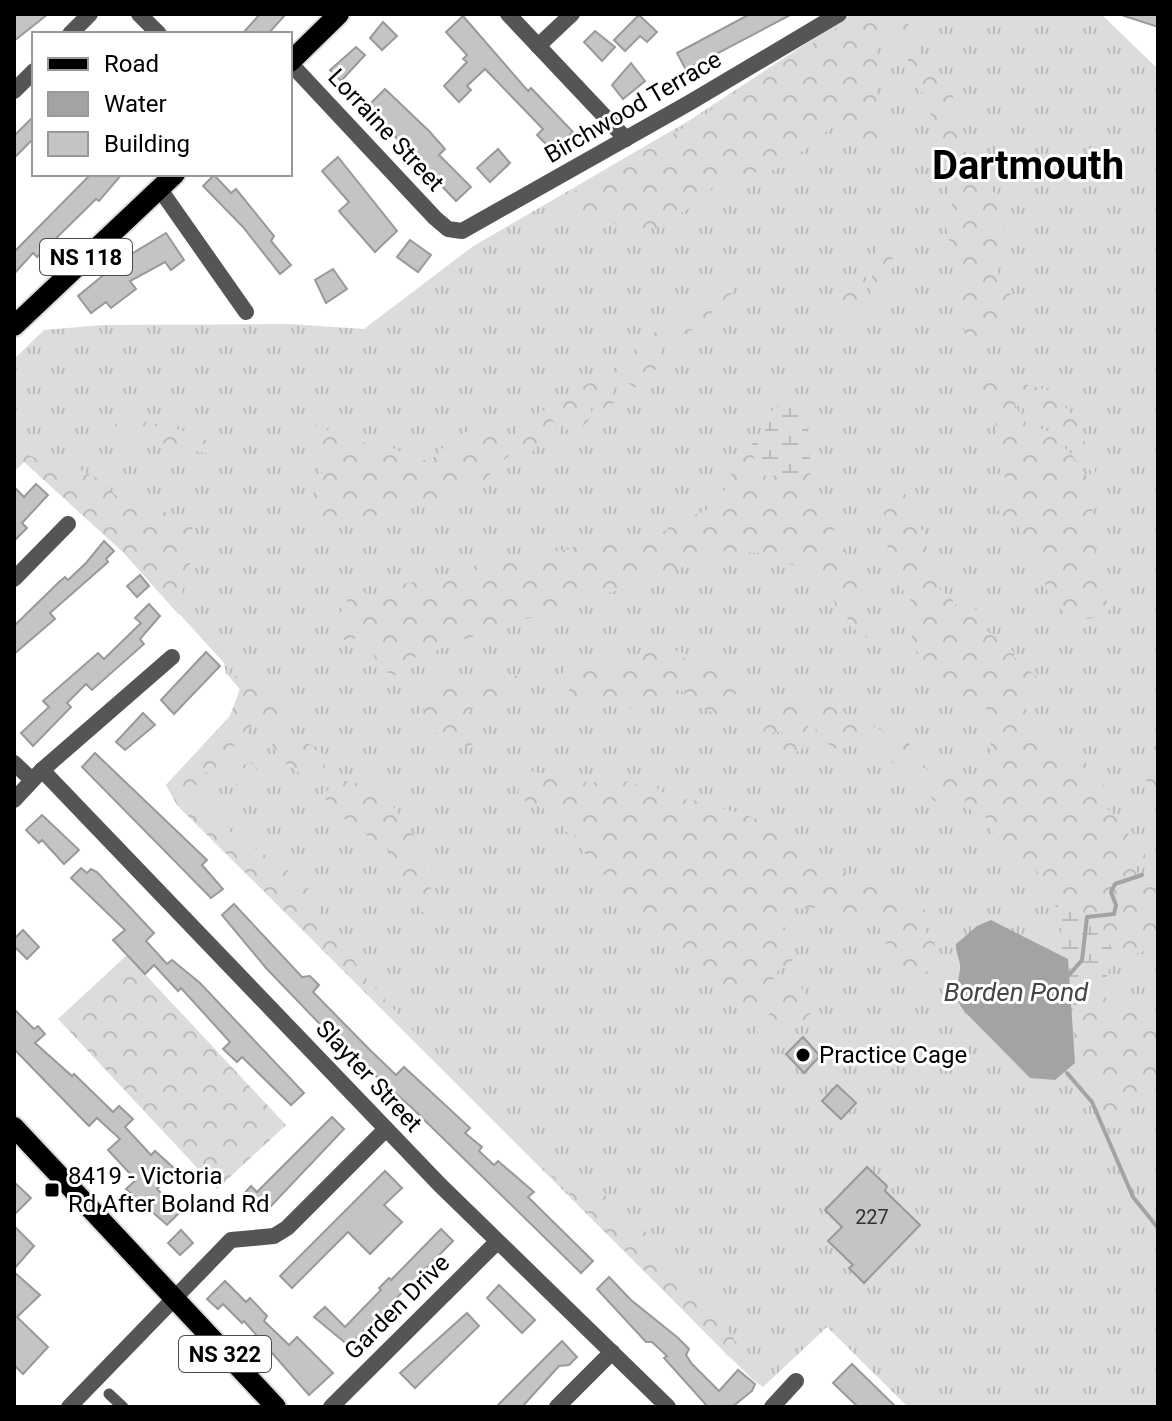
<svg xmlns="http://www.w3.org/2000/svg" width="1172" height="1421" font-family="Roboto,sans-serif">
<defs>
<pattern id="grass-tufts" width="24" height="20" patternUnits="userSpaceOnUse" patternTransform="scale(2)"><rect width="24" height="20" fill="#dcdcdc"/><path d="M3 7l-1-3M5 7V3M7 7l1-3M15 17l-1-3M17 17v-4M19 17l1-3" fill="none" stroke="#bbb"/></pattern>
<pattern id="forest-crowns" width="20" height="18" patternUnits="userSpaceOnUse" patternTransform="scale(2)"><rect width="20" height="18" fill="#dcdcdc"/><path d="M2 6a3 3 0 1 1 6 0M12 15a3 3 0 1 1 6 0" fill="none" stroke="#bbb"/></pattern>
<pattern id="wetland-marsh" width="20" height="14" patternUnits="userSpaceOnUse" patternTransform="scale(2)"><rect width="20" height="14" fill="#dcdcdc"/><path d="M1 5h8M5 5V1M11 12h8M15 12V8" fill="none" stroke="#bbb"/></pattern>
</defs>
<rect width="100%" height="100%" fill="#fff"/>
<path fill="url(#grass-tufts)" d="M 851,14 L 1101,14 L 1158,69 L 1158,1407 L 908,1407 L 827,1327 L 763,1387 L 752,1379 L 177,805 L 166,785 L 230,716 L 240,689 L 226,673 L 224,663 L 123,552 L 14,452 L 14,359 L 44,330 L 102,325 L 290,324 L 364,329 L 472,247 L 690,120 Z"/>
<g fill="url(#forest-crowns)">
<path d="M 857,14 L 909,14 C 902,48 944,71 954,99 C 960,116 959,137 966,153 C 976,177 998,191 1008,214 L 999,239 L 998,275 L 1014,300 L 1001,326 L 1000,342 L 977,344 L 966,334 L 960,318 L 956,262 L 944,222 L 952,205 L 937,151 L 932,146 L 930,107 L 911,73 L 903,38 L 876,44 L 879,66 L 873,77 L 877,100 L 873,106 C 880,119 893,148 878,160 L 857,158 L 857,138 L 845,120 C 828,127 819,140 803,151 C 794,158 784,159 777,169 L 708,180 L 713,195 L 701,196 L 698,200 L 684,194 L 688,209 L 656,228 L 620,228 L 609,219 L 608,210 L 594,217 L 586,215 L 582,223 L 576,219 L 576,206 L 569,203 L 559,207 L 553,204 L 692,123 Z"/>
<path d="M 878,247 L 889,248 L 894,263 L 889,275 L 879,279 L 882,298 L 876,312 L 872,312 L 872,259 Z"/>
<path d="M 866,268 L 866,312 L 857,317 L 841,312 L 834,294 Z"/>
<path d="M 732,282 L 733,292 L 692,330 L 663,341 L 658,370 L 648,370 L 646,387 L 633,387 L 619,374 L 612,378 L 615,387 L 610,394 L 615,409 L 613,417 L 603,416 L 588,389 L 582,400 L 589,405 L 593,416 L 574,435 L 566,428 L 562,416 L 554,415 L 552,419 L 561,437 L 557,441 L 546,441 L 541,447 L 534,444 L 533,452 L 518,449 C 511,455 503,460 497,466 C 484,478 487,488 467,481 C 433,512 389,509 348,524 C 340,527 334,531 325,532 L 312,517 L 316,507 L 312,485 L 322,473 L 317,458 L 307,452 L 312,430 L 318,423 C 326,425 329,435 337,438 C 349,441 366,443 380,444 C 400,446 425,476 442,448 L 461,449 L 465,443 L 465,433 L 472,426 L 488,427 L 513,439 L 523,419 L 534,419 L 537,414 L 618,366 L 650,334 L 686,321 L 724,283 Z"/>
<path d="M 983,370 L 1003,374 L 1020,416 L 1028,425 L 1048,431 L 1072,455 L 1087,477 L 1095,526 L 1094,576 L 1110,608 L 1104,618 L 1071,619 C 1046,597 1047,590 1038,560 C 1033,546 1020,536 1016,521 L 1001,519 L 998,503 L 1012,490 L 998,465 L 1003,441 L 997,436 L 994,412 L 979,404 L 975,390 L 977,373 Z"/>
<path d="M 1023,384 L 1050,391 L 1077,420 L 1097,477 L 1049,427 L 1025,412 L 1018,394 Z"/>
<path d="M 790,405 L 804,411 L 812,488 L 816,497 L 827,503 C 832,517 835,528 835,543 L 845,548 L 845,558 L 854,569 L 853,577 L 863,587 L 859,605 L 870,631 L 866,638 L 848,624 L 847,615 L 837,612 L 832,593 L 807,570 L 761,553 L 722,551 L 653,579 L 517,622 L 497,633 C 484,631 438,647 430,655 L 411,658 L 410,667 C 396,678 392,677 378,666 C 373,654 371,641 356,637 L 351,643 L 341,638 L 339,614 L 345,609 L 347,599 L 361,591 L 377,599 L 388,587 L 449,575 L 488,561 L 570,549 L 582,543 L 599,549 L 620,540 L 665,531 L 675,522 L 705,511 L 725,490 L 729,476 L 739,468 L 743,450 L 764,433 L 774,408 Z"/>
<path d="M 117,419 C 135,417 206,433 216,448 L 209,454 L 119,433 L 114,429 Z"/>
<path d="M 14,445 L 28,450 L 28,455 L 41,460 L 57,459 L 95,477 L 119,498 L 148,500 L 171,516 L 173,526 L 185,523 L 192,527 L 194,541 L 202,554 L 186,567 L 179,615 L 123,552 L 24,462 L 14,472 Z"/>
<path d="M 888,490 L 905,494 L 915,506 L 911,516 L 927,536 L 927,560 L 933,567 L 937,587 L 952,598 L 954,605 L 968,605 L 979,611 L 983,628 L 1014,652 L 1014,657 L 1041,681 L 1025,707 L 1040,740 L 1097,769 L 1109,797 L 1104,806 L 1128,827 L 1129,838 L 1139,841 L 1146,857 L 1134,869 L 1148,883 L 1155,884 L 1158,959 L 1144,951 L 1129,956 L 1116,952 L 1097,918 L 1056,899 L 1034,867 L 1022,868 L 1000,846 L 983,812 L 980,820 L 966,805 L 963,795 L 948,797 L 944,805 C 931,803 921,786 914,776 L 914,766 L 901,767 L 887,759 L 886,742 L 864,731 L 856,734 L 854,742 L 843,739 L 836,749 L 817,737 L 815,726 L 809,724 L 802,749 L 791,754 L 780,747 L 787,739 L 781,732 L 763,733 L 769,713 L 780,703 L 787,705 L 809,697 L 909,743 L 927,769 L 954,769 L 971,779 L 990,753 L 991,725 L 986,708 L 953,694 L 949,684 L 930,668 L 912,645 L 911,601 L 898,583 L 887,545 L 882,494 Z"/>
<path d="M 674,650 L 683,653 L 685,662 C 699,670 715,658 731,667 L 728,684 L 734,687 L 748,682 L 751,697 L 759,697 L 763,704 L 735,694 C 732,706 742,713 738,725 L 692,702 L 679,688 L 673,693 L 673,704 C 655,706 636,711 620,705 L 614,694 L 605,701 L 591,698 L 575,701 L 561,675 L 570,662 L 585,666 L 599,657 L 613,664 L 644,652 L 671,654 Z"/>
<path d="M 226,673 C 248,683 281,678 285,706 L 275,721 C 291,746 297,737 318,748 L 324,757 L 325,769 L 346,781 L 381,789 L 413,835 L 437,907 L 433,913 L 422,912 L 400,882 L 382,880 L 378,869 L 391,855 L 385,842 L 373,844 L 359,824 C 344,821 324,810 325,792 L 336,785 L 323,776 L 307,778 L 280,760 L 272,746 L 275,732 L 266,719 L 252,725 L 245,736 L 235,736 L 233,761 L 242,765 L 252,762 L 259,775 L 257,785 L 251,790 L 237,788 L 235,775 L 217,765 L 214,771 L 205,773 L 190,794 L 196,802 L 206,804 L 232,833 L 299,878 L 302,888 L 312,889 L 318,910 L 369,982 L 442,1062 L 488,1106 L 487,1112 L 177,805 L 166,785 L 230,716 L 240,689 Z"/>
<path d="M 539,673 L 540,678 L 496,714 L 487,715 L 480,709 L 479,680 Z"/>
<path d="M 437,681 L 465,683 L 471,687 L 471,710 L 465,718 L 472,746 C 445,745 435,731 419,715 L 427,705 L 421,692 L 427,684 Z"/>
<path d="M 1152,746 L 1158,747 L 1158,798 L 1151,783 L 1142,778 Z"/>
<path d="M 560,767 L 572,776 L 569,792 L 574,796 L 583,782 L 596,782 L 603,787 L 628,781 L 645,789 L 657,788 L 670,798 L 693,800 L 749,816 L 775,828 L 787,842 L 810,847 L 815,858 C 834,866 852,873 868,886 L 892,880 L 906,898 L 920,903 L 928,915 L 925,931 L 935,944 L 934,965 L 925,973 L 903,980 L 891,964 L 889,943 L 881,945 L 878,940 L 883,933 L 875,922 L 849,923 L 842,918 L 827,918 L 821,907 L 798,909 L 794,903 L 788,902 L 783,924 L 794,947 L 792,961 L 776,972 L 770,988 L 779,986 L 790,974 L 796,976 L 805,995 L 813,1002 C 812,1020 795,1034 778,1026 L 774,1038 L 765,1040 L 758,1035 L 758,1027 L 772,1011 L 764,1009 L 756,1023 L 750,1021 L 631,909 L 620,895 L 620,874 L 609,877 L 600,873 L 572,832 L 566,832 L 554,807 L 544,810 L 542,802 L 531,806 L 518,795 L 520,785 L 529,779 L 531,771 L 546,774 Z"/>
<path d="M 127,955 L 286,1125 L 217,1189 L 58,1019 Z"/>
<path d="M 1095,987 L 1102,990 L 1105,997 L 1147,1018 L 1158,1027 L 1158,1090 L 1150,1084 L 1144,1089 L 1141,1105 L 1128,1105 L 1128,1120 L 1117,1128 L 1110,1127 L 1098,1113 L 1102,1101 L 1096,1095 L 1103,1088 L 1095,1082 L 1086,1084 C 1078,1059 1058,1000 1095,987 Z"/>
<path d="M 543,1153 L 557,1165 L 569,1164 L 579,1180 L 606,1196 L 604,1214 L 645,1230 L 651,1240 L 650,1250 L 667,1272 L 686,1279 L 697,1299 L 715,1310 L 716,1323 L 727,1329 L 740,1348 L 729,1357 L 530,1154 Z"/>
</g>
<g fill="url(#wetland-marsh)">
<path d="M 786,405 L 801,407 L 806,415 L 811,473 L 766,476 L 755,462 L 752,443 L 764,433 L 774,408 Z"/>
<path d="M 1048,886 L 1056,899 L 1097,919 L 1112,949 L 1108,974 L 1101,987 L 1088,988 L 1074,1010 L 1068,958 L 1058,951 C 1066,928 1059,909 1046,888 Z"/>
</g>
<path fill="#a3a3a3" d="M 991,920 L 1068,959 L 1075,1063 L 1055,1080 L 1030,1078 L 965,1012 C 951,995 958,988 960,969 C 961,960 955,953 956,944 L 977,926 Z"/>
<g fill="none" stroke-linecap="round" stroke-linejoin="round">
<g stroke="#a3a3a3" stroke-width="4">
<path d="M 1069,975 L 1082,960 L 1087,917 L 1114,914 L 1116,905 L 1111,892 L 1115,884 L 1142,875"/>
<path d="M 1067,1073 L 1092,1102 L 1133,1197 L 1158,1228"/>
</g>
</g>
<g fill="#c4c4c4" stroke="#999" stroke-width="2">
<path d="M 14,14 L 48,14 L 14,41 Z"/>
<path d="M 260,14 L 286,14 L 268,34 L 242,34 Z"/>
<path d="M 750,14 L 792,14 L 686,70 L 677,53 Z"/>
<path d="M 1125,14 L 1158,14 L 1158,27 L 1124,16 Z"/>
<path d="M 639,15 L 657,32 L 647,42 L 640,36 L 625,51 L 614,40 Z"/>
<path d="M 463,16 L 528,91 L 531,88 L 573,132 L 553,151 L 537,135 L 543,129 L 485,69 L 467,86 L 471,90 L 459,102 L 444,86 L 467,62 L 463,59 L 467,55 L 446,32 Z"/>
<path d="M 383,22 L 397,36 L 382,50 L 370,38 Z"/>
<path d="M 595,31 L 615,47 L 602,61 L 584,42 Z"/>
<path d="M 356,47 L 365,55 L 341,81 L 330,70 Z"/>
<path d="M 631,63 L 645,81 L 623,99 L 612,85 Z"/>
<path d="M 385,89 L 429,131 L 445,149 L 439,155 L 471,187 L 456,201 L 367,107 Z"/>
<path d="M 34,116 L 34,138 L 14,158 L 14,136 Z"/>
<path d="M 498,149 L 510,163 L 490,182 L 477,168 Z"/>
<path d="M 338,157 L 397,231 L 375,252 L 339,211 L 349,202 L 322,171 Z"/>
<path d="M 91,174 L 122,174 L 99,201 L 96,199 L 37,257 L 33,253 L 14,274 L 14,252 Z"/>
<path d="M 214,175 L 231,193 L 236,189 L 274,236 L 271,241 L 291,265 L 280,274 L 243,227 L 203,186 Z"/>
<path d="M 166,233 L 184,260 L 171,270 L 165,262 L 130,281 L 136,289 L 111,308 L 106,302 L 91,313 L 78,296 L 123,259 Z"/>
<path d="M 410,240 L 431,255 L 418,272 L 397,257 Z"/>
<path d="M 333,269 L 347,289 L 326,303 L 315,280 Z"/>
<path d="M 36,484 L 48,495 L 22,523 L 27,528 L 14,541 L 14,487 L 24,497 Z"/>
<path d="M 104,541 L 114,551 L 106,559 L 108,562 L 50,613 L 55,619 L 14,654 L 14,626 L 59,582 L 65,577 L 68,580 L 86,563 Z"/>
<path d="M 140,575 L 149,586 L 137,597 L 127,586 Z"/>
<path d="M 149,604 L 160,616 L 140,639 L 144,644 L 92,690 L 86,684 L 67,703 L 71,707 L 33,746 L 21,733 L 49,707 L 43,701 L 98,653 L 104,659 L 141,623 L 135,618 Z"/>
<path d="M 206,652 L 220,666 L 174,714 L 161,700 Z"/>
<path d="M 143,713 L 155,725 L 125,750 L 116,742 Z"/>
<path d="M 95,753 L 207,860 L 202,865 L 223,889 L 211,898 L 82,767 Z"/>
<path d="M 42,815 L 79,850 L 64,864 L 42,840 L 39,843 L 26,830 Z"/>
<path d="M 81,868 L 87,873 L 91,869 L 97,872 L 154,933 L 146,941 L 167,964 L 172,960 L 200,983 L 304,1093 L 291,1105 L 242,1057 L 237,1062 L 223,1049 L 230,1042 L 181,988 L 178,991 L 154,965 L 145,974 L 113,940 L 125,930 L 71,878 Z"/>
<path d="M 234,904 L 302,977 L 310,976 L 319,985 L 313,992 L 370,1050 L 396,1075 L 404,1067 L 470,1128 L 465,1133 L 482,1147 L 479,1151 L 494,1165 L 498,1161 L 534,1192 L 528,1197 L 593,1261 L 581,1273 L 411,1107 L 339,1044 L 266,968 L 222,915 Z"/>
<path d="M 23,930 L 39,947 L 27,959 L 14,946 L 14,939 Z"/>
<path d="M 14,1009 L 34,1029 L 38,1026 L 45,1034 L 35,1043 L 72,1076 L 74,1074 L 113,1112 L 119,1106 L 133,1119 L 125,1127 L 151,1155 L 155,1151 L 175,1169 L 157,1189 L 180,1212 L 167,1225 L 126,1189 L 136,1180 L 108,1150 L 120,1139 L 97,1118 L 89,1126 L 14,1049 Z"/>
<path d="M 803,1037 L 820,1056 L 804,1073 L 786,1054 Z"/>
<path d="M 837,1085 L 856,1103 L 841,1119 L 822,1101 Z"/>
<path d="M 332,1117 L 344,1129 L 271,1206 L 268,1204 L 261,1212 L 242,1196 L 251,1186 L 257,1192 Z"/>
<path d="M 867,1167 L 887,1186 L 885,1191 L 920,1225 L 864,1283 L 849,1268 L 853,1265 L 828,1241 L 842,1227 L 825,1210 Z"/>
<path d="M 385,1171 L 402,1188 L 384,1205 L 402,1222 L 370,1254 L 348,1232 L 292,1288 L 280,1276 Z"/>
<path d="M 14,1182 L 31,1198 L 14,1215 Z"/>
<path d="M 14,1226 L 34,1246 L 14,1269 Z"/>
<path d="M 441,1229 L 453,1241 L 349,1346 L 314,1317 L 325,1307 L 345,1327 L 381,1290 L 379,1288 L 389,1278 L 391,1280 Z"/>
<path d="M 181,1230 L 193,1243 L 180,1255 L 168,1243 Z"/>
<path d="M 14,1272 L 40,1295 L 17,1317 L 48,1347 L 23,1374 L 14,1365 Z"/>
<path d="M 609,1277 L 631,1300 L 677,1337 L 689,1349 L 686,1355 L 692,1364 L 719,1391 L 738,1370 L 755,1384 L 752,1391 L 732,1407 L 708,1407 L 664,1358 L 667,1356 L 652,1342 L 646,1342 L 597,1289 Z"/>
<path d="M 225,1281 L 246,1302 L 250,1298 L 267,1316 L 264,1321 L 289,1345 L 297,1337 L 333,1373 L 309,1395 L 244,1321 L 242,1323 L 223,1304 L 218,1309 L 207,1299 Z"/>
<path d="M 499,1285 L 535,1320 L 522,1333 L 487,1298 Z"/>
<path d="M 467,1313 L 479,1326 L 415,1388 L 400,1373 Z"/>
<path d="M 562,1341 L 577,1357 L 569,1365 L 559,1366 L 522,1407 L 496,1407 Z"/>
<path d="M 852,1364 L 896,1407 L 858,1407 L 833,1383 Z"/>
</g>
<g fill="none" stroke-linecap="round" stroke-linejoin="round">
<defs>
<g id="primary">
<path d="M 290,62 L 339,14"/>
<path d="M 14,326 L 175,174"/>
<path d="M 14,1127 L 276,1407"/>
</g>
</defs>
<use href="#primary" stroke="#dbdbdb" stroke-width="24"/>
<path stroke="#555" stroke-width="11" d="M 109,1394 L 123,1407"/>
<g stroke="#555" stroke-width="16">
<path d="M 139,14 L 159,34"/>
<path d="M 508,14 L 626,139"/>
<path d="M 70,34 L 90,14"/>
<path d="M 538,46 L 572,14"/>
<path d="M 290,63 L 435,218 L 448,229 L 462,231 L 689,103 L 839,14"/>
<path d="M 14,91 L 34,71"/>
<path d="M 159,188 L 246,312"/>
<path d="M 14,579 L 68,524"/>
<path d="M 14,763 L 32,780"/>
<path d="M 42,770 L 440,1185 L 668,1407"/>
<path d="M 14,800 L 42,770 L 172,657"/>
<path d="M 69,1407 L 231,1240 L 274,1236 L 287,1228 L 386,1129"/>
<path d="M 331,1407 L 497,1242"/>
<path d="M 557,1407 L 612,1352"/>
<path d="M 772,1407 L 796,1381"/>
</g>
<use href="#primary" stroke="#000" stroke-width="20"/>
</g>
<g fill="#000" stroke="#fff" stroke-width="3">
<circle cx="803" cy="1055" r="8"/>
<rect x="44" y="1182" width="16" height="16" rx="4"/>
</g>
<g text-anchor="middle" dominant-baseline="central" stroke-width="6" stroke-linejoin="round" paint-order="stroke">
<g font-size="20" fill="#313131">
<text x="872" y="1217">227</text>
</g>
<g fill="#fff" stroke="#4c4c4c" stroke-width="2">
<rect x="40" y="239" width="92" height="36" rx="6"/>
<rect x="179" y="1336" width="92" height="36" rx="6"/>
</g>
<g font-size="22" font-weight="bold" fill="#000">
<text x="86" y="257">NS 118</text>
<text x="225" y="1354">NS 322</text>
</g>
<g font-size="24" fill="#000" stroke="#fff">
<text transform="translate(633 107) rotate(-30)">Birchwood Terrace</text>
<text transform="translate(386 130) rotate(47)">Lorraine Street</text>
<text transform="translate(369 1076) rotate(47)">Slayter Street</text>
<text transform="translate(397 1307) rotate(-45)">Garden Drive</text>
</g>
<g font-size="24" fill="#000" stroke="#fff" text-anchor="start">
<text x="819" y="1055">Practice Cage</text>
<text x="68" y="1176">8419 - Victoria<tspan x="68" dy="28">Rd After Boland Rd</tspan></text>
</g>
<g font-size="26" font-style="italic" fill="#444" stroke="#fff">
<text x="1016" y="992">Borden Pond</text>
</g>
<g font-size="40" font-weight="bold" fill="#000" stroke="#fff">
<text x="1028" y="165">Dartmouth</text>
</g>
</g>
<rect width="1172" height="1421" fill="none" stroke="#000000" stroke-width="32"/>
<rect x="32" y="32" width="260" height="144" fill="#ffffff" stroke="#999999" stroke-width="2"/>
<rect x="48" y="58" width="40" height="12" fill="#000000" stroke="#999999" stroke-width="2"/>
<text x="104" y="72" font-size="24" fill="#000000">Road</text>
<rect x="48" y="92" width="40" height="24" fill="#a3a3a3" stroke="#999999" stroke-width="2"/>
<text x="104" y="112" font-size="24" fill="#000000">Water</text>
<rect x="48" y="132" width="40" height="24" fill="#c4c4c4" stroke="#999999" stroke-width="2"/>
<text x="104" y="152" font-size="24" fill="#000000">Building</text>
</svg>
